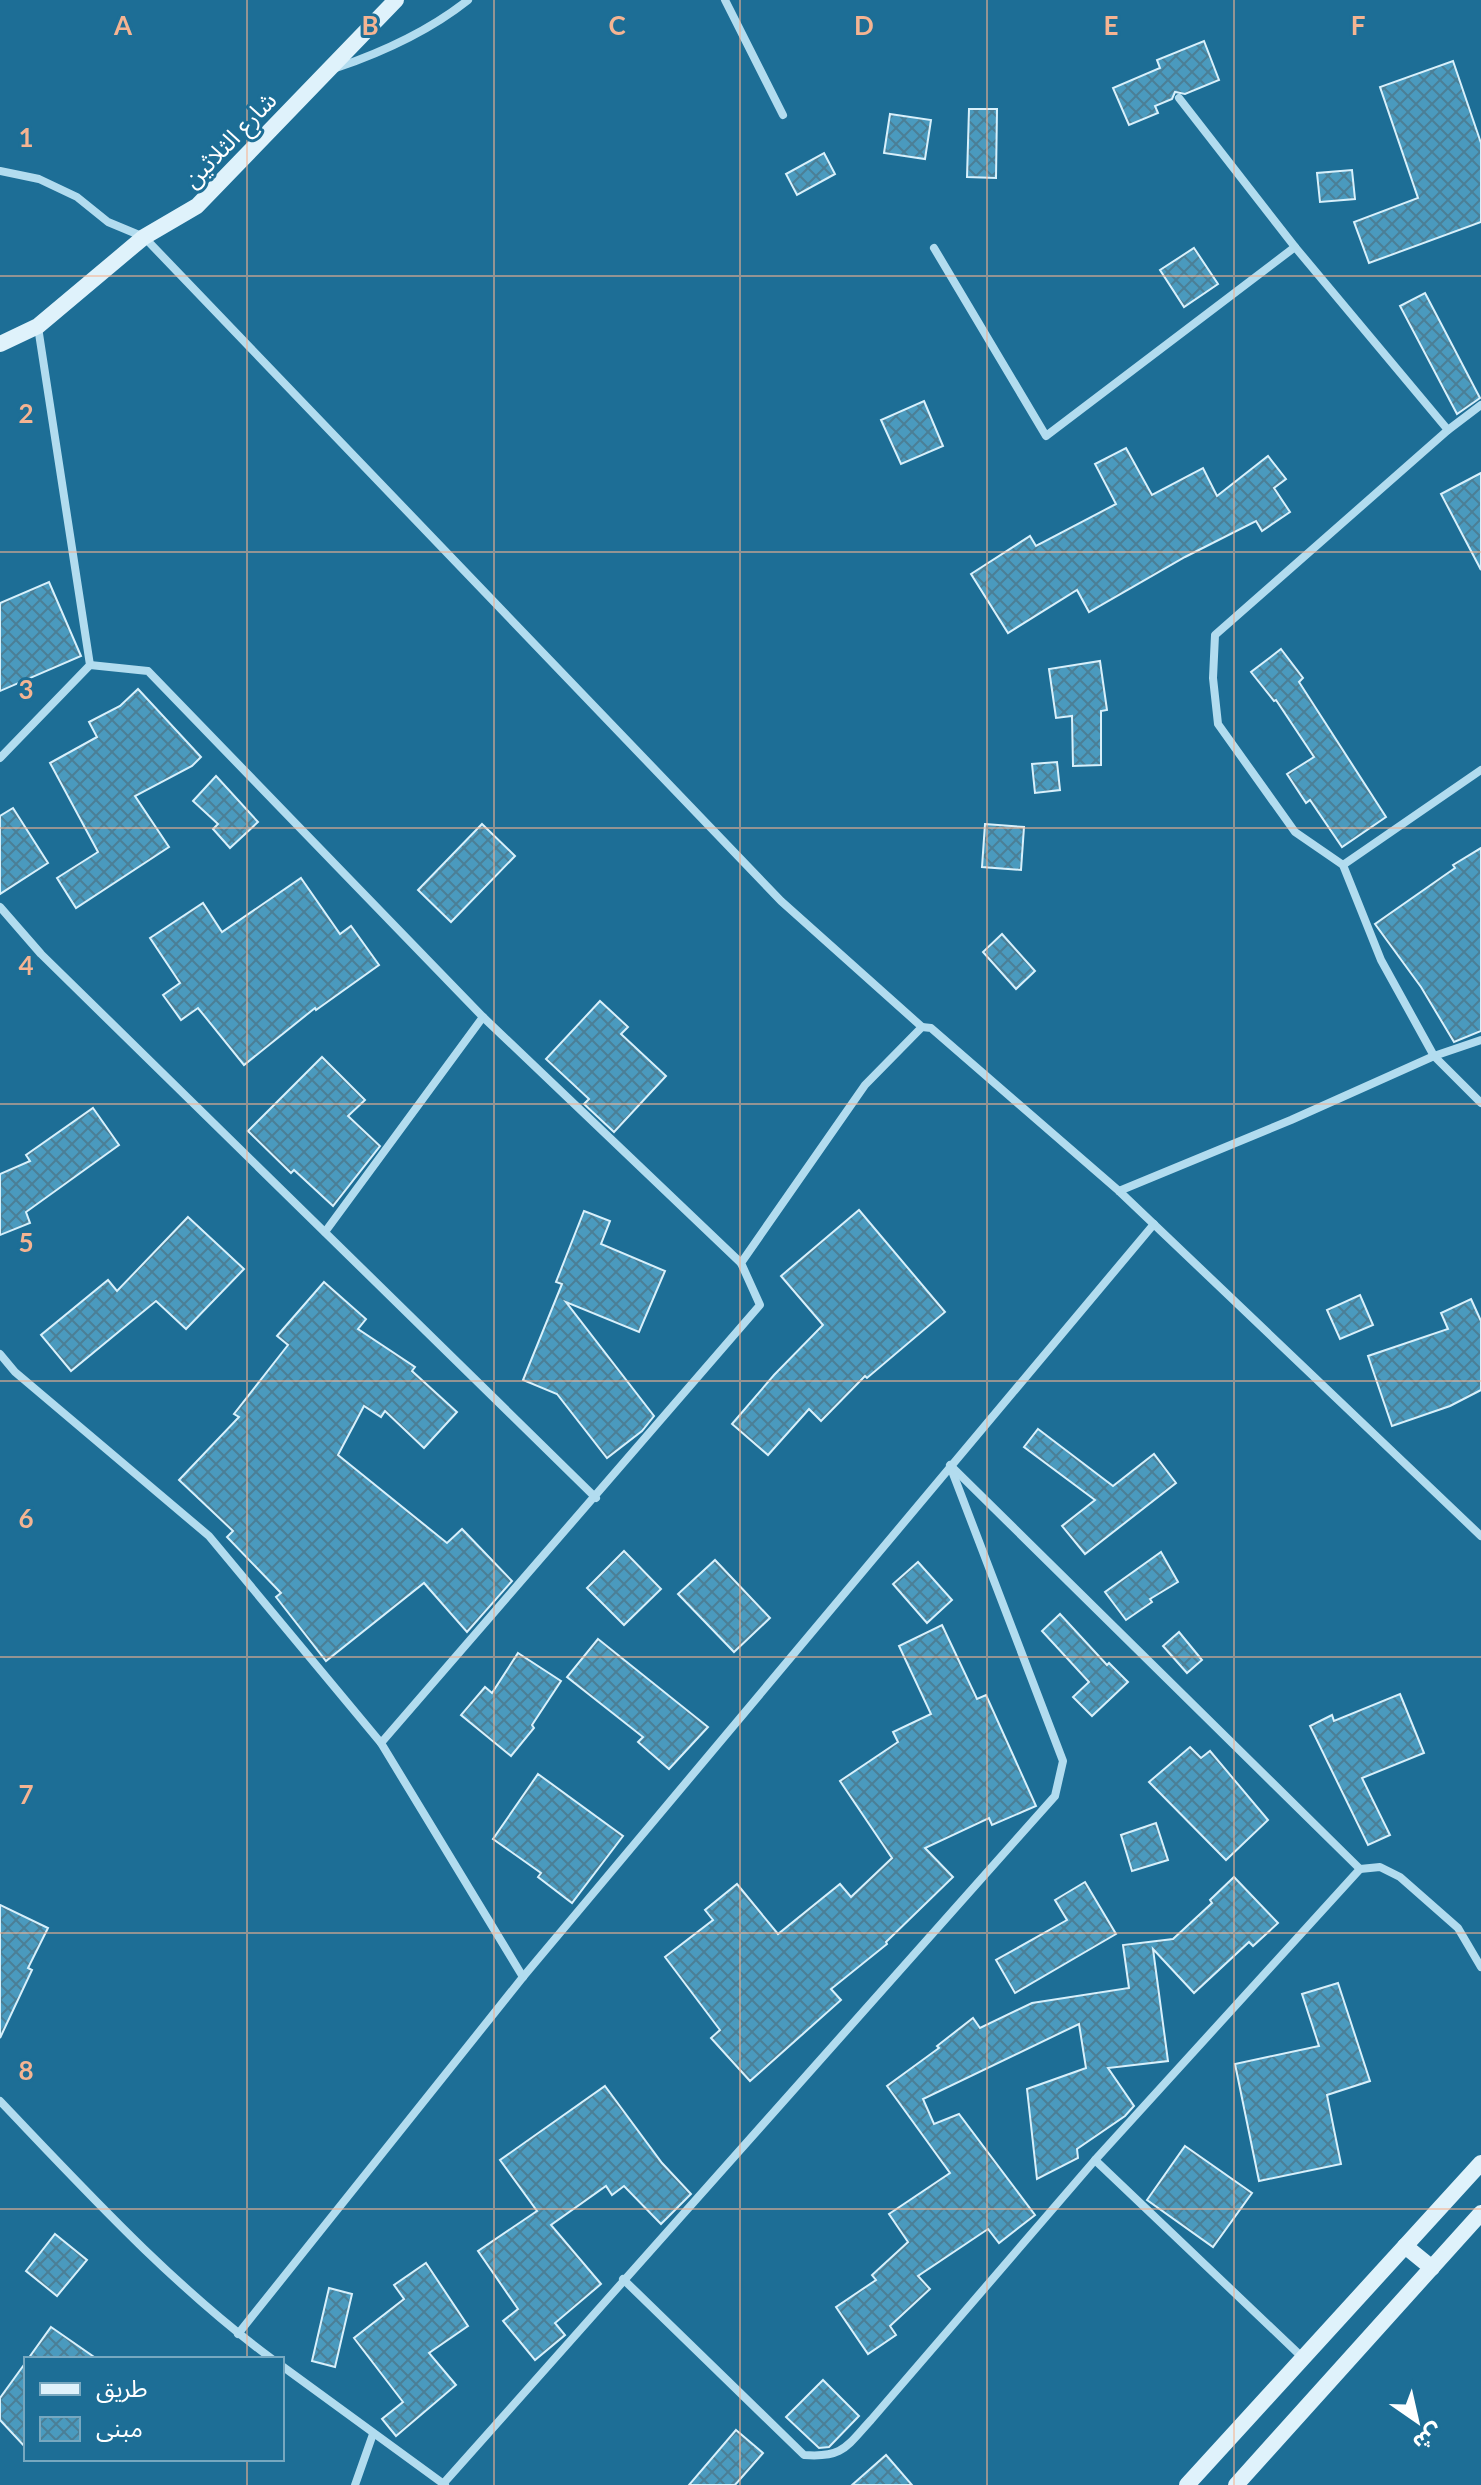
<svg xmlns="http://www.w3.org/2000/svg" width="1481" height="2485" font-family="Lato,'Noto Sans Arabic',sans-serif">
<defs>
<pattern id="building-cross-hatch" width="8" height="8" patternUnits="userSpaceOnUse" patternTransform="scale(2)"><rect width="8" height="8" fill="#4a9abe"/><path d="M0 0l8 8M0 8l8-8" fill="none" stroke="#4b7f96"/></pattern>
</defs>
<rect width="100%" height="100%" fill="#1d6e96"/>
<g fill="url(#building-cross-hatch)" stroke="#d8f0fb" stroke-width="2">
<path d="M 1204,41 L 1219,80 L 1185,94 L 1175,92 L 1172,99 L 1155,106 L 1158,113 L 1129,125 L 1113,88 L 1160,68 L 1157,60 Z"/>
<path d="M 1453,61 L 1481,143 L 1481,222 L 1369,263 L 1354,222 L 1418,198 L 1380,87 Z"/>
<path d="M 969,109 L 997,109 L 996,178 L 967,177 Z"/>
<path d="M 890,114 L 931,120 L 925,159 L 884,153 Z"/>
<path d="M 824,153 L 835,174 L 797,195 L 786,174 Z"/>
<path d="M 1352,170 L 1355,199 L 1320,202 L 1317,173 Z"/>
<path d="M 1194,248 L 1218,284 L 1184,307 L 1160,270 Z"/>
<path d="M 1425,293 L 1480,398 L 1457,414 L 1400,306 Z"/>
<path d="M 924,401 L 943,446 L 901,464 L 881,420 Z"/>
<path d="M 1126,448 L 1152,495 L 1203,468 L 1217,496 L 1268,456 L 1286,479 L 1274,488 L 1290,512 L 1262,531 L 1256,521 L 1185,557 L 1089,612 L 1077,590 L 1008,633 L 971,574 L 1030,536 L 1036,546 L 1116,504 L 1095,464 Z"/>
<path d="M 1481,473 L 1481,570 L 1441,494 Z"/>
<path d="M 49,582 L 81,656 L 0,691 L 0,603 Z"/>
<path d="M 1281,649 L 1303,678 L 1299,682 L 1386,817 L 1342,847 L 1310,800 L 1306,803 L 1287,774 L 1314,757 L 1276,700 L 1274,701 L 1251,672 Z"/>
<path d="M 1100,661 L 1107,710 L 1101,711 L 1101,765 L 1073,766 L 1072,716 L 1056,718 L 1049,669 Z"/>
<path d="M 138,689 L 201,757 L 192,766 L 135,796 L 169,847 L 76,908 L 57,878 L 98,852 L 50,763 L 97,737 L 89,722 L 120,706 Z"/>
<path d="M 1057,762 L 1060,790 L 1035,793 L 1032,764 Z"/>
<path d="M 216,776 L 258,822 L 230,848 L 213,829 L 218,824 L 193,801 Z"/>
<path d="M 13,808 L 48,863 L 0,894 L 0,816 Z"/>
<path d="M 482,824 L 515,856 L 451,922 L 418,890 Z"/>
<path d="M 985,824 L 1024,827 L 1021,870 L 982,867 Z"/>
<path d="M 1481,848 L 1481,1031 L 1454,1042 L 1421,987 L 1375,924 L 1455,868 L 1453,865 Z"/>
<path d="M 301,878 L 340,934 L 351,926 L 379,965 L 316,1010 L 315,1008 L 244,1065 L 198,1008 L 181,1020 L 163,995 L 180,983 L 150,938 L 203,903 L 222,932 Z"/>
<path d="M 1002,934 L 1035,971 L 1016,989 L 983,952 Z"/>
<path d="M 600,1001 L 628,1027 L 621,1034 L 666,1076 L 614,1132 L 584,1104 L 589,1099 L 546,1059 Z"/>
<path d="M 322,1057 L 365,1100 L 348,1116 L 380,1146 L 333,1206 L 294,1170 L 291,1173 L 248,1131 Z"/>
<path d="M 93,1108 L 119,1145 L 26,1212 L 30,1223 L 0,1235 L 0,1174 L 30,1161 L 26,1155 Z"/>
<path d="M 859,1210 L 945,1312 L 867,1378 L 865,1376 L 821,1421 L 809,1409 L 768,1455 L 732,1424 L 774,1375 L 823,1325 L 781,1276 Z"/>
<path d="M 584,1211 L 610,1221 L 601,1244 L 665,1271 L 639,1332 L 566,1302 L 654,1416 L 642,1431 L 607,1458 L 557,1394 L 523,1380 L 562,1284 L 556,1282 Z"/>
<path d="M 188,1217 L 244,1269 L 186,1329 L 156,1301 L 71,1371 L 41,1335 L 108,1280 L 117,1291 Z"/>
<path d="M 324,1282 L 366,1319 L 358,1329 L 415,1367 L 412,1371 L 457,1412 L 424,1448 L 385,1411 L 381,1417 L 364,1406 L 338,1455 L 447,1543 L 462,1529 L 512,1581 L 467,1632 L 424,1583 L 326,1661 L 276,1597 L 281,1593 L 227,1537 L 233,1531 L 179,1480 L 239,1417 L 234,1414 L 288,1345 L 277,1336 Z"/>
<path d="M 1360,1295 L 1373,1325 L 1340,1339 L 1327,1310 Z"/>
<path d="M 1471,1299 L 1481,1321 L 1481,1390 L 1450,1406 L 1392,1426 L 1368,1356 L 1448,1329 L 1441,1313 Z"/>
<path d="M 1038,1429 L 1113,1486 L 1154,1454 L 1176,1483 L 1085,1554 L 1062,1526 L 1095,1500 L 1024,1447 Z"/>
<path d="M 624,1551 L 661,1589 L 624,1625 L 587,1588 Z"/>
<path d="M 1161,1552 L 1178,1582 L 1150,1599 L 1152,1602 L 1126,1620 L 1105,1592 Z"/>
<path d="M 715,1560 L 770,1618 L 734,1652 L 678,1594 Z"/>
<path d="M 918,1562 L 952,1600 L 927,1623 L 893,1584 Z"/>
<path d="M 1060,1614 L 1107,1665 L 1109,1663 L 1128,1682 L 1092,1716 L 1073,1697 L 1089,1682 L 1042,1631 Z"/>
<path d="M 942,1625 L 977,1699 L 986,1695 L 1036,1806 L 992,1825 L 989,1818 L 925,1848 L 953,1877 L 886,1942 L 887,1944 L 831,1989 L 841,2000 L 750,2081 L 711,2038 L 720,2030 L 665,1957 L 713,1920 L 705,1910 L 737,1884 L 778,1934 L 840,1884 L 851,1897 L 892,1858 L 840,1781 L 898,1742 L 893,1732 L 931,1714 L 899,1646 Z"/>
<path d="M 1179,1632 L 1202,1660 L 1187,1673 L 1163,1646 Z"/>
<path d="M 598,1639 L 708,1727 L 669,1769 L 638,1742 L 643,1737 L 567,1677 Z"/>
<path d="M 518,1653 L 561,1681 L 532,1725 L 534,1728 L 511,1756 L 461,1715 L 485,1687 L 492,1693 Z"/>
<path d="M 1400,1694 L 1424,1753 L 1362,1778 L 1390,1835 L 1368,1845 L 1310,1726 L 1332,1715 L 1334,1721 Z"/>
<path d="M 1190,1747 L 1201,1758 L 1210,1751 L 1268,1820 L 1226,1860 L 1149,1782 Z"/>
<path d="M 538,1774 L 623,1836 L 572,1903 L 538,1877 L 541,1873 L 493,1839 Z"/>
<path d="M 1156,1823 L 1168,1860 L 1132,1871 L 1121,1835 Z"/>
<path d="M 1234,1877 L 1278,1923 L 1253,1946 L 1249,1942 L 1194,1993 L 1153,1949 L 1168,2061 L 1108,2068 L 1134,2106 L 1125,2116 L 1077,2149 L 1078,2158 L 1037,2179 L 1027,2089 L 1086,2068 L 1079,2024 L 923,2099 L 934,2124 L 959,2114 L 1035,2215 L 999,2243 L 988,2229 L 918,2276 L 930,2289 L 890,2326 L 896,2335 L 868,2354 L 836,2307 L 876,2280 L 872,2275 L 908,2242 L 889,2214 L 950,2173 L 887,2086 L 939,2048 L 937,2046 L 973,2018 L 980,2028 L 1032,2003 L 1129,1988 L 1123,1945 L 1173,1939 L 1212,1903 L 1210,1900 Z"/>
<path d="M 1085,1882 L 1116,1934 L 1015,1993 L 996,1960 L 1067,1920 L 1055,1900 Z"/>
<path d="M 0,1905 L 48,1928 L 28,1968 L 32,1970 L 0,2038 Z"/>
<path d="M 1338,1983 L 1370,2081 L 1327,2095 L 1341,2164 L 1259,2181 L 1235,2064 L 1319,2046 L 1302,1994 Z"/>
<path d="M 605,2086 L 662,2163 L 691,2194 L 661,2224 L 624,2186 L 612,2195 L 606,2186 L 551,2225 L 601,2284 L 555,2323 L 565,2335 L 535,2360 L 503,2321 L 518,2309 L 478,2251 L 537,2211 L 500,2160 Z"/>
<path d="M 1185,2146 L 1252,2193 L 1213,2247 L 1147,2200 Z"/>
<path d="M 55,2234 L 87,2260 L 57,2296 L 26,2271 Z"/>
<path d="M 426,2263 L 468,2326 L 429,2353 L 456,2385 L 396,2436 L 382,2419 L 403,2402 L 354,2338 L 404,2299 L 394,2285 Z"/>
<path d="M 329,2288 L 352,2294 L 335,2367 L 312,2361 Z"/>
<path d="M 51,2327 L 97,2359 L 28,2359 Z"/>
<path d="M 26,2362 L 26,2448 L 0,2420 L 0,2398 Z"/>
<path d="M 823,2380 L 859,2416 L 829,2447 L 819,2448 L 786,2417 Z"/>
<path d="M 736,2430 L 763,2453 L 735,2485 L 689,2485 Z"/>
<path d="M 886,2455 L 912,2485 L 852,2485 Z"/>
</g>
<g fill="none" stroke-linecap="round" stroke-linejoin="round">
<g stroke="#b2dcef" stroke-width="8">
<path d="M 725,0 L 783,115"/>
<path d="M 336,68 C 383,52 429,31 468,0"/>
<path d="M 1179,98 L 1295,247 L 1448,430"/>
<path d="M 0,171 L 39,179 L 77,197 L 108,222 L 144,237 L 781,901 L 922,1027"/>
<path d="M 934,248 L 1046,436 L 1295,247"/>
<path d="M 1481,405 L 1448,430 L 1215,635 L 1213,678 L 1218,724 L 1295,832 L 1343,865 L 1381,960 L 1434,1056 L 1481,1103"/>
<path d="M 90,665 L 148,671 L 483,1017 L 741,1263"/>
<path d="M 0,758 L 90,665 L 38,327"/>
<path d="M 1343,865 L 1481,770"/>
<path d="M 0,907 L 41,954 L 596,1498"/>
<path d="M 1119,1191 L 1291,1120 L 1434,1056 L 1481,1040"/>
<path d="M 325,1232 L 483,1017"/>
<path d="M 0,1354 L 15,1372 L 209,1536 L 381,1743 L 523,1977"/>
<path d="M 381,1743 L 760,1305 L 741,1263 L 865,1085 L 922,1027 L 931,1028 L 1119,1191 L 1481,1536"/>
<path d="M 1360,1869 L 1380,1867 L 1400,1877 L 1458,1928 L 1481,1967"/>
<path d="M 0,2101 C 86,2191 171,2284 272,2359"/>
<path d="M 1095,2160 L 1303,2358"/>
<path d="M 623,2279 L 804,2455 C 843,2458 846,2447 871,2420 L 1095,2160 L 1360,1869 L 950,1465"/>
<path d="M 238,2334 L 523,1977 L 1154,1224"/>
<path d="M 282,2366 L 445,2485"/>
<path d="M 443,2484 L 1055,1796 L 1063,1761 L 952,1471"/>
<path d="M 355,2485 L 373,2434"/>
</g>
<g stroke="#dff2fb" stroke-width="16">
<path d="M 0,344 L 38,326 L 144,237 L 197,206 L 396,0"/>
<path d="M 1405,2246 L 1432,2268"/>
<path d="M 1187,2485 L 1481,2163"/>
<path d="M 1236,2485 L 1481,2213"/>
</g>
</g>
<path fill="none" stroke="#f5b492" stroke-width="2" stroke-opacity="0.55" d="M 247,0 L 247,2359M 494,0 L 494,2485M 740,0 L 740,2485M 987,0 L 987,2485M 1234,0 L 1234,2485M 0,276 L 1481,276M 0,552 L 1481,552M 0,828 L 1481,828M 0,1104 L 1481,1104M 0,1381 L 1481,1381M 0,1657 L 1481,1657M 0,1933 L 1481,1933M 0,2209 L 1481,2209M 247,2459 L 247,2485"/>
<g text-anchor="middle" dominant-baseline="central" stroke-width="6" stroke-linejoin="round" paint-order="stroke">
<g font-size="24" fill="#fff" stroke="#1d6e96">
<text transform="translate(229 139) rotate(-46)">شارع الثلاثين</text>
</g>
</g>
<g font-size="26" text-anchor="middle" font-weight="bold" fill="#f5b492" stroke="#1d6e96" stroke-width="6" stroke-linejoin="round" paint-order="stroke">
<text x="123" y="35">A</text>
<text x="370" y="35">B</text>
<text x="617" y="35">C</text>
<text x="864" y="35">D</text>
<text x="1111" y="35">E</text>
<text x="1358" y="35">F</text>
<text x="26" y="147">1</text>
<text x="26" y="423">2</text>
<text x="26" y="699">3</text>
<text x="26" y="975">4</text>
<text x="26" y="1252">5</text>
<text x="26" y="1528">6</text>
<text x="26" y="1804">7</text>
<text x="26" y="2080">8</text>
</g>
<rect x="24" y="2357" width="260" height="104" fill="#1d6e96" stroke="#77a8c0" stroke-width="2"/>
<rect x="40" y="2383" width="40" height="12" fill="#dff2fb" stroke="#77a8c0" stroke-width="2"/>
<text x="96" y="2397" font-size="24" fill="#ffffff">طريق</text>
<rect x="40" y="2417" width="40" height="24" fill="url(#building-cross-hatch)" stroke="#77a8c0" stroke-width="2"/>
<text x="96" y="2437" font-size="24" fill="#ffffff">مبنى</text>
<g transform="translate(1417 2421) rotate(146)" stroke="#1d6e96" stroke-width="6" paint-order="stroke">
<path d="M0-6L14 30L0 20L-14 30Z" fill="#ffffff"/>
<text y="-12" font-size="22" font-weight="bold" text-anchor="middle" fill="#ffffff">ش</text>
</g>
</svg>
